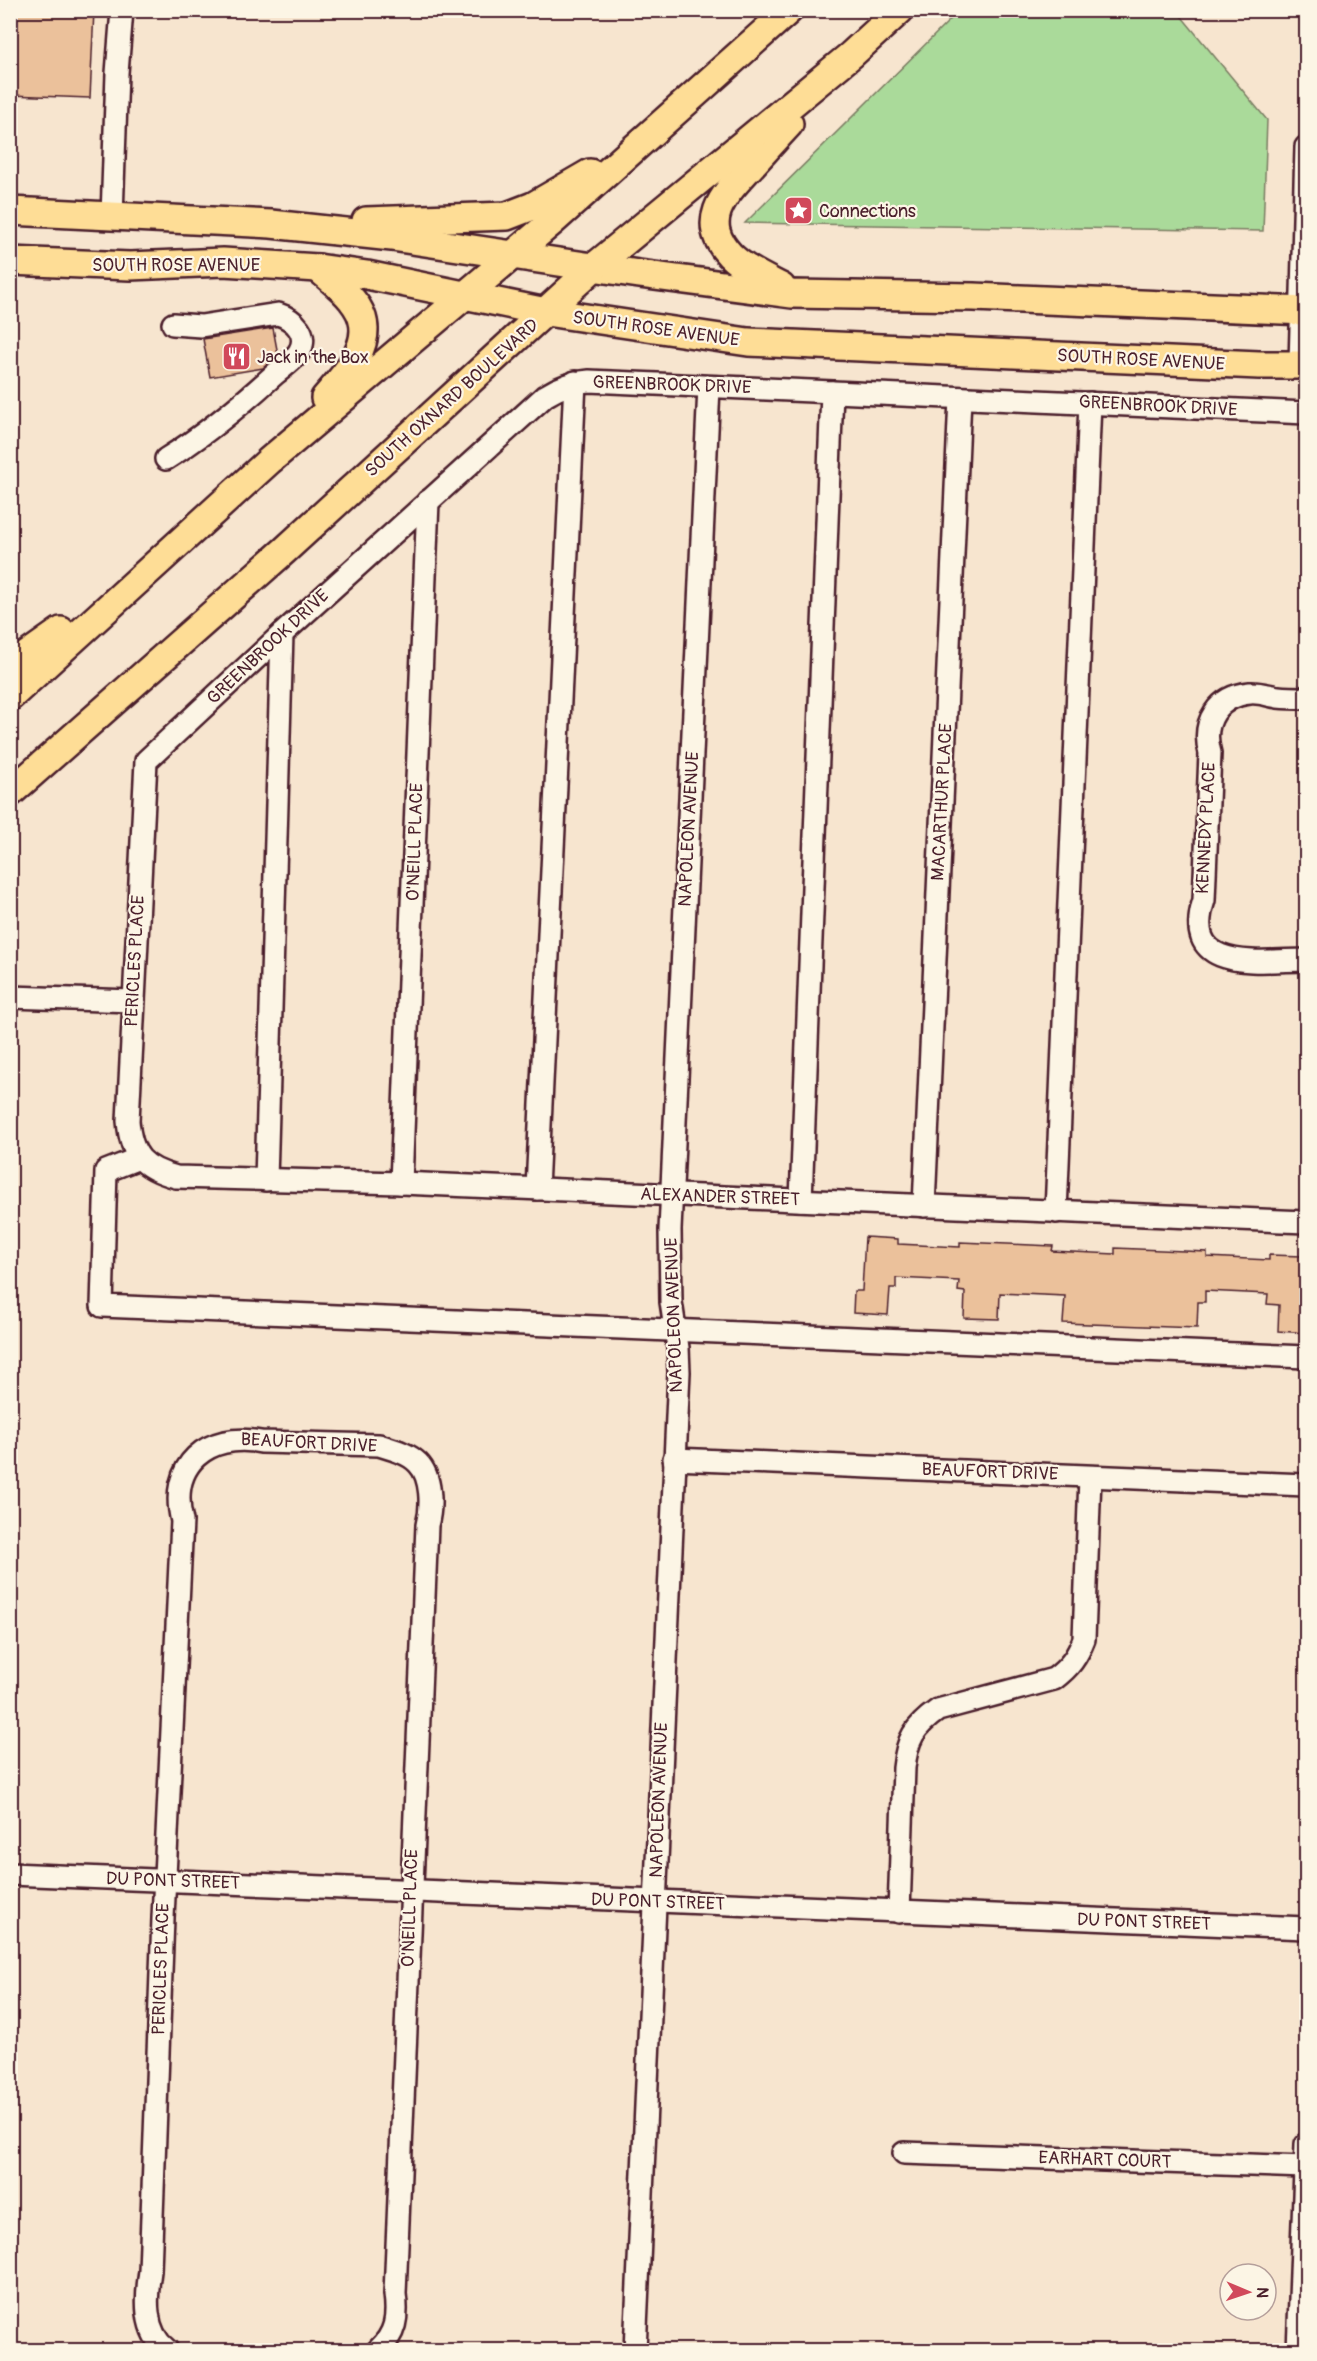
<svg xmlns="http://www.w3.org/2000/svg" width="1317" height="2361" font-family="Pangolin,sans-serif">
<rect width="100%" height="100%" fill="#f7e5cf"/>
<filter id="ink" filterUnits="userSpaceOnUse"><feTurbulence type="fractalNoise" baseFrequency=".0167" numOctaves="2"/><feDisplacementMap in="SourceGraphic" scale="12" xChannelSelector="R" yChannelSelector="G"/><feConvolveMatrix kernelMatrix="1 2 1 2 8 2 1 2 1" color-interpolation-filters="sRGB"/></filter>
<g filter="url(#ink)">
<path fill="#aada9a" stroke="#7a7c62" stroke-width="1.5" d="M 960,10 L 1177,11 L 1267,120 L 1263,231 L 745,223 Z"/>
<g fill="#ebc19b" stroke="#4a1f2b" stroke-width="1.5">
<path d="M 10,10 L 94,10 L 90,98 L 10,95 Z"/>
<path d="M 273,328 L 278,355 L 263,368 L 210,377 L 203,339 Z"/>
<path d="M 865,1237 L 898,1239 L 898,1244 L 960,1247 L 960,1242 L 1053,1246 L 1052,1251 L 1115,1254 L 1115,1248 L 1207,1252 L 1207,1257 L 1269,1260 L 1269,1255 L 1303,1256 L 1301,1310 L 1306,1311 L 1306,1333 L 1278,1331 L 1279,1305 L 1267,1304 L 1268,1294 L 1205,1291 L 1205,1302 L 1198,1302 L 1197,1328 L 1063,1323 L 1065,1296 L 1000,1293 L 999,1319 L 964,1318 L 965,1292 L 958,1291 L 959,1281 L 896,1278 L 896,1288 L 890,1288 L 888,1315 L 853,1313 L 854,1291 L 862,1291 Z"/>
</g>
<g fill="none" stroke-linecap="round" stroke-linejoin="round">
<defs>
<g id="minor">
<path d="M 112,216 L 117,73 L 122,10"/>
<path d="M 1300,364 L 1306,147"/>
<path d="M 1306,413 L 589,381 C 572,382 559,387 545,396 L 282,634 L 146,761 L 128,1121 C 131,1156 143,1168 176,1177 L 401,1183 L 1306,1222"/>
<path d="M 166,459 C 205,435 241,405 275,374 C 282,368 294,360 299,352 C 310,334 294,319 278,314 L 201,326 L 173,324"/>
<path d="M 1306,698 C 1297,698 1287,698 1278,697 C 1269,696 1260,692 1250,693 C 1218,696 1201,722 1210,753 L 1204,900 C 1180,975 1262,960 1306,960"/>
<path d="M 10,997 L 133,1001"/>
<path d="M 139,1158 L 106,1171 L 102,1306 L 1306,1357"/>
<path d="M 266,1180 L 282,634"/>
<path d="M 401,1183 L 428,501"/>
<path d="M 537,1189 L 575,382"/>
<path d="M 801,1200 L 832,392"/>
<path d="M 924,1206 L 960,398"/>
<path d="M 1056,1212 L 1090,403"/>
<path d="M 674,1459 L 1306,1485"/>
<path d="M 10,1874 L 1306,1928"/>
<path d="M 899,1912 L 904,1768 C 907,1739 914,1727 938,1710 L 1054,1679 C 1070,1667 1077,1657 1084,1639 L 1090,1477"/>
<path d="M 904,2153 L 1305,2167"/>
<path d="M 167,2350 C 143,2332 146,2297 150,2271 L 163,1918 L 182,1521 C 168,1465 207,1432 261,1442 L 379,1445 C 392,1449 408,1453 418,1463 C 432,1477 432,1507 427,1525 L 395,2294 C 398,2317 396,2334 378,2350"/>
<path d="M 635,2350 L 679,1372 L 678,1348 L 671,1302 L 670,1230 L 709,387"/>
<path d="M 1298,2350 L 1306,2144"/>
</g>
<g id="major">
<path d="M 10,211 L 271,224 L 392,237 L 639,274 L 792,294 L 974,297 L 1306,311"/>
<path d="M 366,221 L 507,216 L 533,206 L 590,173"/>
<path d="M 10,261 L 130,266 L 223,262 L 318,268 L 367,275 L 546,312 L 748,342 L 1259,365 L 1306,365"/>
<path d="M 318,268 C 329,278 343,288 352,300 C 382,336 349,370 325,398"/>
<path d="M 781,287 C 764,278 744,269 730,255 C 698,221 724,195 748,169 C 762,154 775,139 789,124"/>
<path d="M 10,667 L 61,631"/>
<path d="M 10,697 L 269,461 L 553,221 L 789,10"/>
<path d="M 10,793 L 284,551 L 594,267 L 851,55 L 900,10"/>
</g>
</defs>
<use href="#minor" stroke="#4a1f2b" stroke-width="26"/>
<use href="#major" stroke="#4a1f2b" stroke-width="32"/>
<use href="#minor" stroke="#fcf5e5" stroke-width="21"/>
<use href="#major" stroke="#fedd96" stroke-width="27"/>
</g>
</g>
<defs>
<symbol id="sight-square" viewBox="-11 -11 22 22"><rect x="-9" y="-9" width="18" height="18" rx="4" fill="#d1495b" stroke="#fcf5e5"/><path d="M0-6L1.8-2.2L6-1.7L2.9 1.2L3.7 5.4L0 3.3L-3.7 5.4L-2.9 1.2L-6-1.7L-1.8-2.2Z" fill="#fff"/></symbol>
<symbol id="restaurant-square" viewBox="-11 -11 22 22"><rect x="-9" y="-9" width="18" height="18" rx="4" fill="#d1495b" stroke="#fcf5e5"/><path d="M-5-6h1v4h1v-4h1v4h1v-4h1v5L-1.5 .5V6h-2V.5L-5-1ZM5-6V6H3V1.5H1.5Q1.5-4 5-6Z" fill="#fff"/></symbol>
</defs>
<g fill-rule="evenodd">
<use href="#sight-square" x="782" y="194" width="33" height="33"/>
<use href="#restaurant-square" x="220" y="340" width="33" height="33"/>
</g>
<g text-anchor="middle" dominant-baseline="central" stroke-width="4.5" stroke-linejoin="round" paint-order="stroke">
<g font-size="18" fill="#4a1f2b" stroke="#fcf5e5" text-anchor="start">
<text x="819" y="211">Connections</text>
<text x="257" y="357">Jack in the Box</text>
</g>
<g font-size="18" fill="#4a1f2b" stroke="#fcf5e5">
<text x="176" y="265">SOUTH ROSE AVENUE</text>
<text transform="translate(656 329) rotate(8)">SOUTH ROSE AVENUE</text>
<text transform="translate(1141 360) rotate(3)">SOUTH ROSE AVENUE</text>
<text transform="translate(672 385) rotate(2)">GREENBROOK DRIVE</text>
<text transform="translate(452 398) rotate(-42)">SOUTH OXNARD BOULEVARD</text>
<text transform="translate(1158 406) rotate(3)">GREENBROOK DRIVE</text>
<text transform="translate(268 647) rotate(-43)">GREENBROOK DRIVE</text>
<text transform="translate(942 802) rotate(-87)">MACARTHUR PLACE</text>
<text transform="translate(1206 828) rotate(-87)">KENNEDY PLACE</text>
<text transform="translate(689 829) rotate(-87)">NAPOLEON AVENUE</text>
<text transform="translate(415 842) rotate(-88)">O'NEILL PLACE</text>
<text transform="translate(135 961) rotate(-87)">PERICLES PLACE</text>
<text transform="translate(720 1197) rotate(2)">ALEXANDER STREET</text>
<text transform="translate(674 1315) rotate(-92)">NAPOLEON AVENUE</text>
<text transform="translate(309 1443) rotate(3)">BEAUFORT DRIVE</text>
<text transform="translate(990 1472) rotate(2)">BEAUFORT DRIVE</text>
<text transform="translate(659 1800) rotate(-88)">NAPOLEON AVENUE</text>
<text transform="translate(173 1881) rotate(2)">DU PONT STREET</text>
<text transform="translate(658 1902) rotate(2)">DU PONT STREET</text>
<text transform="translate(410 1908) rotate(-88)">O'NEILL PLACE</text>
<text transform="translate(1144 1922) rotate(2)">DU PONT STREET</text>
<text transform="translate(161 1969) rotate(-88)">PERICLES PLACE</text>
<text transform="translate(1105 2160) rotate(2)">EARHART COURT</text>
</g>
</g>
<rect width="1317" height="2361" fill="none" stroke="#fcf5e5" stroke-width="36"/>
<rect x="18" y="18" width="1281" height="2325" fill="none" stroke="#4a1f2b" stroke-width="2" filter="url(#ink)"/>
<g transform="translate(1248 2292) rotate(92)"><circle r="28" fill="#fcf5e5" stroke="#b59f9b" stroke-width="1.5"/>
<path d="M0-4.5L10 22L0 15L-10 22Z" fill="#d1495b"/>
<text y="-9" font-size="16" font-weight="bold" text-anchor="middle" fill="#4a1f2b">N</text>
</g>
</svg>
